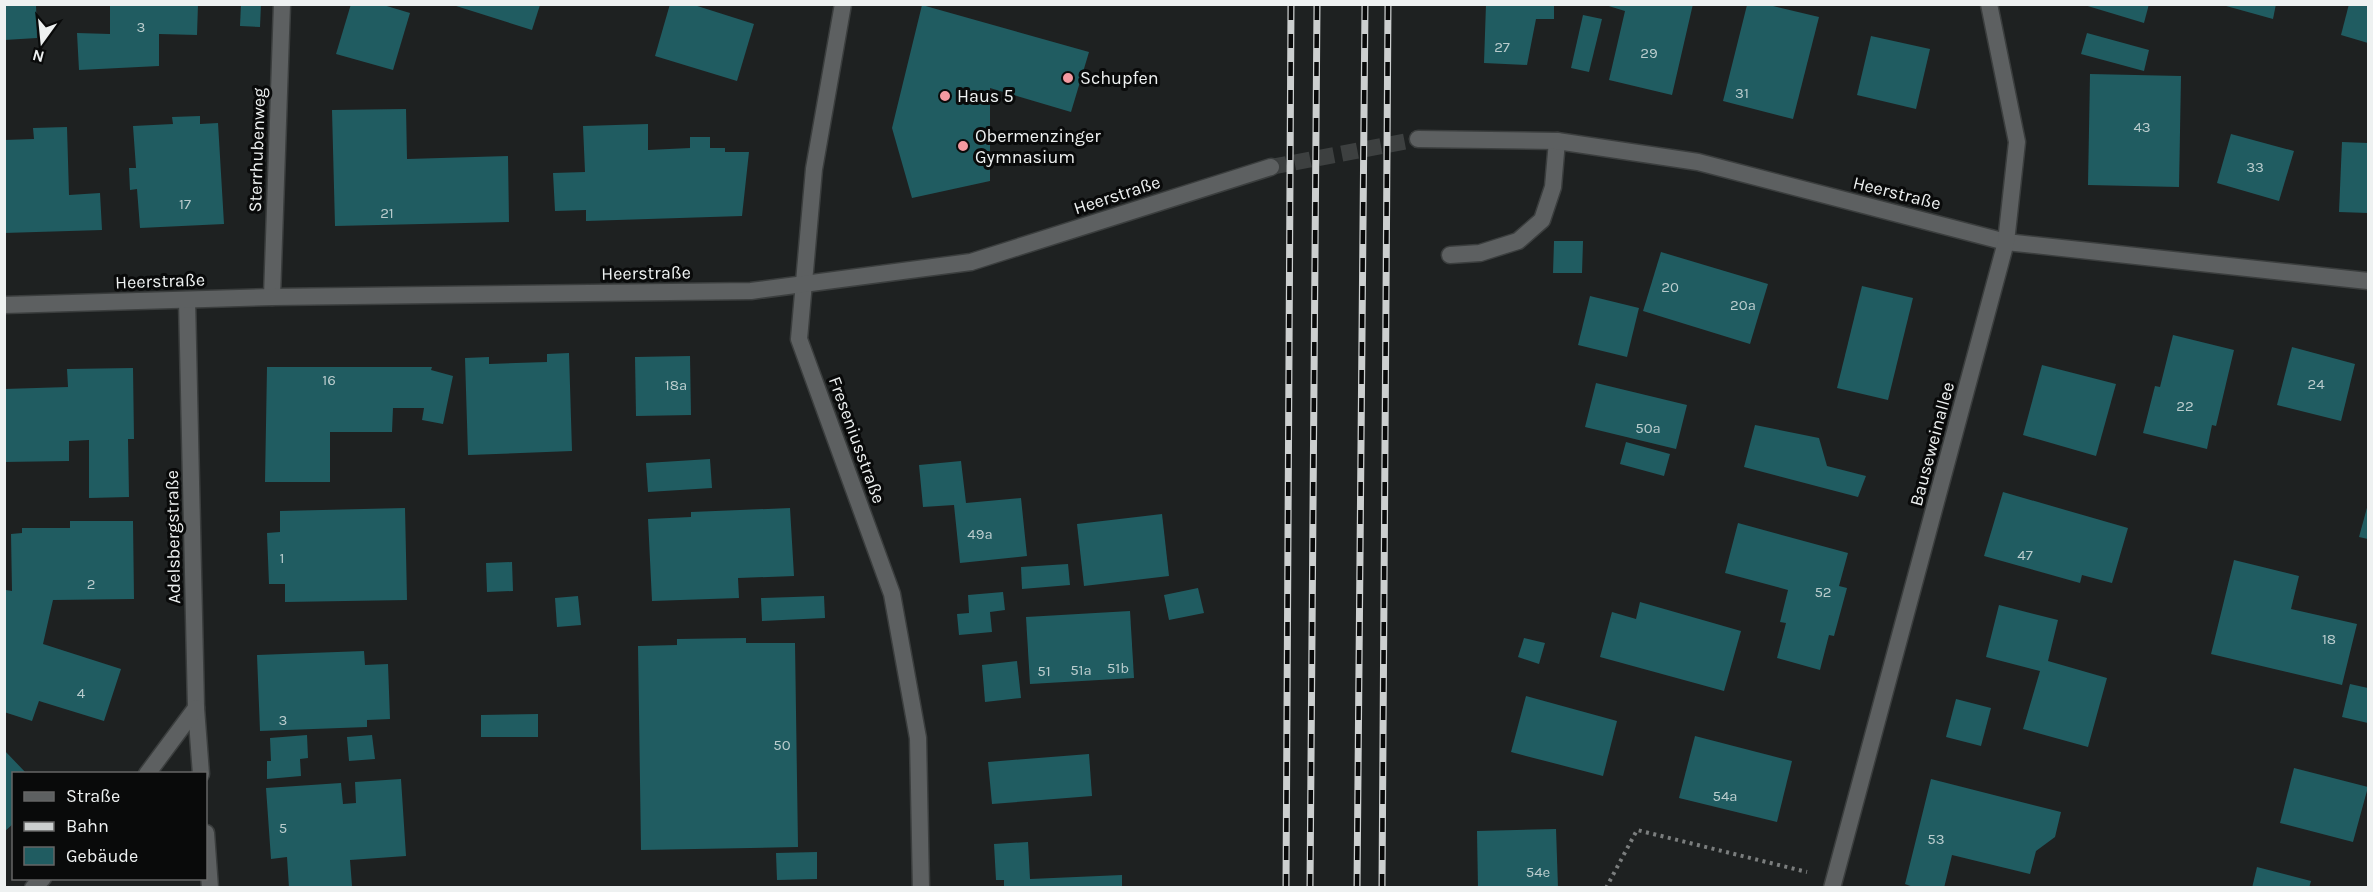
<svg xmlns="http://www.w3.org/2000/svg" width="2373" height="892" font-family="Karla,sans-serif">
<rect width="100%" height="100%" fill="#1e2121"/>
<g fill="#205c61">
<path d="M 4,4 L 36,4 L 37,38 L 4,40 Z"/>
<path d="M 110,4 L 198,4 L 197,35 L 159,34 L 159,66 L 79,70 L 77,33 L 110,34 Z"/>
<path d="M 241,4 L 261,4 L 260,27 L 240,26 Z"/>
<path d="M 351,4 L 380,4 L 410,13 L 393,70 L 336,54 Z"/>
<path d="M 670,4 L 691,4 L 754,24 L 737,81 L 655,56 Z"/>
<path d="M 1486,4 L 1554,4 L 1554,19 L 1536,19 L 1527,65 L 1484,63 Z"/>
<path d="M 1602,4 L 1693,4 L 1672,95 L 1609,80 L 1625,11 Z"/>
<path d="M 2081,4 L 2149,4 L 2144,23 Z"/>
<path d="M 2219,4 L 2276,4 L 2273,19 Z"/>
<path d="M 2349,4 L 2368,4 L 2368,43 L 2341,35 Z"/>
<path d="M 453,5 L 540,5 L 532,30 Z"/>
<path d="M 922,5 L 1089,52 L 1071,112 L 990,88 L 990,181 L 912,198 L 892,128 Z"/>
<path d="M 1747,5 L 1769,5 L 1819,17 L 1793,119 L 1723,101 Z"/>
<path d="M 1583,15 L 1602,19 L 1589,72 L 1571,68 Z"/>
<path d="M 2087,33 L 2149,50 L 2144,71 L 2081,54 Z"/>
<path d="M 1871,36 L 1930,49 L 1916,109 L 1857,95 Z"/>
<path d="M 2090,74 L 2181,76 L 2179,187 L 2088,185 Z"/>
<path d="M 406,109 L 407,159 L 508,156 L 509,222 L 335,226 L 332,110 Z"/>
<path d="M 200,116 L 200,124 L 218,123 L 224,224 L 140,228 L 137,189 L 130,190 L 129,168 L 136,168 L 133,126 L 173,124 L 172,117 Z"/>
<path d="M 648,124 L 648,150 L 690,148 L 690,137 L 710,137 L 710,148 L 725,148 L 725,152 L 749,152 L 742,216 L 586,221 L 586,210 L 555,211 L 553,173 L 585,172 L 583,126 Z"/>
<path d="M 67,127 L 69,195 L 100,193 L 102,230 L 4,233 L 4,140 L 34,139 L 33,128 Z"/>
<path d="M 2231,134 L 2294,151 L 2279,201 L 2217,183 Z"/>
<path d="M 2342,142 L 2368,143 L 2368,213 L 2339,212 Z"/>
<path d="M 1554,241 L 1583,241 L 1582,273 L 1553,273 Z"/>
<path d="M 1661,252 L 1768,284 L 1750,344 L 1643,311 Z"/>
<path d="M 1862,286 L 1913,298 L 1888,400 L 1837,388 Z"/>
<path d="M 1590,296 L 1639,308 L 1627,357 L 1578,345 Z"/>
<path d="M 2173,335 L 2234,350 L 2216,426 L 2212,425 L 2207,449 L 2143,433 L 2155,386 L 2160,387 Z"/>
<path d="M 2292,347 L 2355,364 L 2341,421 L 2277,405 Z"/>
<path d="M 569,353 L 572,451 L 468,455 L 465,358 L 489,357 L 489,364 L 547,362 L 547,354 Z"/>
<path d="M 690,356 L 691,415 L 636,416 L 635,357 Z"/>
<path d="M 2042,365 L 2116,384 L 2096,456 L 2023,435 Z"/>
<path d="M 267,367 L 432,367 L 431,370 L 453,376 L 443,424 L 422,420 L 424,408 L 393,408 L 392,432 L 330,432 L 330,482 L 265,482 Z"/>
<path d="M 133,368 L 134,439 L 128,439 L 129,497 L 89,498 L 89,440 L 69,441 L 69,461 L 4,462 L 4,389 L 68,387 L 67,369 Z"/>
<path d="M 1596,383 L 1687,405 L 1676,449 L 1585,427 Z"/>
<path d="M 1755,425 L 1819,438 L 1827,466 L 1866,476 L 1858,497 L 1744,467 Z"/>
<path d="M 1626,442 L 1670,454 L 1664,476 L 1620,464 Z"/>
<path d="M 710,459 L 712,488 L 648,492 L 646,463 Z"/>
<path d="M 961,461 L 966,503 L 1021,498 L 1027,556 L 960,563 L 954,505 L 923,507 L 919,465 Z"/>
<path d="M 2003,492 L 2128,528 L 2112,583 L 2082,575 L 2080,583 L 1984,556 Z"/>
<path d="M 2368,504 L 2368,539 L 2359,537 Z"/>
<path d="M 405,508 L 407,600 L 285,602 L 285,584 L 269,584 L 267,533 L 280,532 L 280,511 Z"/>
<path d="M 790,508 L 794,576 L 738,578 L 739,598 L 652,601 L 648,519 L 691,517 L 691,512 Z"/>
<path d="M 1162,514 L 1169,576 L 1084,586 L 1077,524 Z"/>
<path d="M 70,521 L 133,521 L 134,599 L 53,600 L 43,644 L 121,669 L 104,721 L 39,701 L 32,721 L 4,712 L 4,601 L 6,590 L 12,591 L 11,534 L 22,533 L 22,528 L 70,528 Z"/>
<path d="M 1738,523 L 1848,553 L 1839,586 L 1847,588 L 1834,636 L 1829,635 L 1820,670 L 1777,658 L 1786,623 L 1780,622 L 1788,590 L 1725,573 Z"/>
<path d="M 2234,560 L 2299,576 L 2291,609 L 2357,624 L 2342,685 L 2211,654 Z"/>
<path d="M 512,562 L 513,591 L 487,592 L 486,563 Z"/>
<path d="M 1068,564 L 1070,585 L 1022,589 L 1021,567 Z"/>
<path d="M 1198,588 L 1204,613 L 1169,620 L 1164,595 Z"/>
<path d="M 1003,592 L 1005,610 L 990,612 L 992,632 L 959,635 L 957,614 L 969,613 L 968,595 Z"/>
<path d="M 578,596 L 581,625 L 557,627 L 555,598 Z"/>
<path d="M 824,596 L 825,618 L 762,621 L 761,598 Z"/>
<path d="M 1640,602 L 1741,631 L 1724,691 L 1600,657 L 1612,612 L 1636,619 Z"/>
<path d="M 1999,605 L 2058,620 L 2048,661 L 2107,678 L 2088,747 L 2023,729 L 2040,671 L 1986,657 Z"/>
<path d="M 1130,611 L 1134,678 L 1030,684 L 1026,617 Z"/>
<path d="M 746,638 L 746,643 L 795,643 L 798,847 L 641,850 L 638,646 L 677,645 L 677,639 Z"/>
<path d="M 1524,638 L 1545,643 L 1539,664 L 1518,657 Z"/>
<path d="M 364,651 L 365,665 L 388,664 L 390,719 L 367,720 L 367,727 L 260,731 L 257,655 Z"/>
<path d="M 1017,661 L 1021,698 L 985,702 L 982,665 Z"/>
<path d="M 2350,684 L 2368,688 L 2368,723 L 2342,717 Z"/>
<path d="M 1526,696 L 1617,721 L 1603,776 L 1511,752 Z"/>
<path d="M 1956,699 L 1991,708 L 1981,746 L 1946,737 Z"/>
<path d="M 538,714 L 538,737 L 481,737 L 481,715 Z"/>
<path d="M 307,735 L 308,758 L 300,759 L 301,776 L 267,779 L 267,761 L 271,761 L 270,738 Z"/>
<path d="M 372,735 L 375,759 L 349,761 L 347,737 Z"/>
<path d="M 1695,736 L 1792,761 L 1777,822 L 1679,798 Z"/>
<path d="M 4,750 L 27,774 L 14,774 L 14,823 L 4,832 Z"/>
<path d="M 1089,754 L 1092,796 L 992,804 L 988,762 Z"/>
<path d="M 2294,768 L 2368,787 L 2353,842 L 2280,823 Z"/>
<path d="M 401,779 L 406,856 L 350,860 L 352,886 L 289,888 L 287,857 L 271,859 L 266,788 L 341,783 L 343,804 L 356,803 L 355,782 Z"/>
<path d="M 1931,779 L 2061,812 L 2055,837 L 2036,851 L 2030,874 L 1952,855 L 1944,888 L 1916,888 L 1905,884 Z"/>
<path d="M 1556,829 L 1558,888 L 1478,888 L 1477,831 Z"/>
<path d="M 1028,842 L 1030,879 L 1122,875 L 1122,888 L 1004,888 L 1004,880 L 996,880 L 994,844 Z"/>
<path d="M 817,852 L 817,879 L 777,880 L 776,853 Z"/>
<path d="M 2257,867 L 2311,881 L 2309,888 L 2252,888 Z"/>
</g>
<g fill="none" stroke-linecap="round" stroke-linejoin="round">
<path stroke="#3d4040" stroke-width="16" stroke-dasharray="16 8" stroke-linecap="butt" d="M 1271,167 L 1418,139"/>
<defs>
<path id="service" d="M 1450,255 L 1480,253 L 1518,241 L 1542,220 L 1553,187 L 1557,141"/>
<g id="minor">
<path d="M 843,4 L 814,169 L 799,339 L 892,594 L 918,738 L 921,888"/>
<path d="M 1418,139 L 1557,141 L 1698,162 L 2006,242 L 2368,281"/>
<path d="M 272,297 L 282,4"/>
<path d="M 187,300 L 196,708 L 201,774"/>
<path d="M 4,305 L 272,297 L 751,291 L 971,262 L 1271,167"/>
<path d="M 147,774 L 196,708"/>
<path d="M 206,833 L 210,888"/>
<path d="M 33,888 L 43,878"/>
<path d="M 1832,888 L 2006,242 L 2017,142 L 1989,4"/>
</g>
</defs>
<use href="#service" stroke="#3b3e3e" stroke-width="19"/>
<use href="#minor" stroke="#3b3e3e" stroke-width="19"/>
<path stroke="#7b7e7e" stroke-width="4" stroke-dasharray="3 4.5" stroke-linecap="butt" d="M 1606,888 L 1637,830 L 1807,872"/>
<use href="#service" stroke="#5d6061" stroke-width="16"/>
<use href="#minor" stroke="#5d6061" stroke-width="16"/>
<defs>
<g id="rail">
<path d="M 1286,888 L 1291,4"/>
<path d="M 1310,888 L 1317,4"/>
<path d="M 1357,888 L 1365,4"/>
<path d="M 1382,888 L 1388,4"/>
</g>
</defs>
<use href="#rail" stroke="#cccfcf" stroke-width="7"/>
<use href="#rail" stroke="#090a0a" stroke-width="4.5" stroke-dasharray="14" stroke-linecap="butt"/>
</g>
<g fill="#f49aa1" stroke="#090a0a" stroke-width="2">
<circle cx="1068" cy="78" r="6"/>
<circle cx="945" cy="96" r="6"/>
<circle cx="963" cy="146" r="6"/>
</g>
<g text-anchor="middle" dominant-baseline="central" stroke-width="6" stroke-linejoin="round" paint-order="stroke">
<g font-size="15" fill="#bacccd">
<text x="141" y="27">3</text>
<text x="1502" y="47">27</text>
<text x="1649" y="53">29</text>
<text x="1742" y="93">31</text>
<text x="2142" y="127">43</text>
<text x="2255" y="167">33</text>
<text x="185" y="204">17</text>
<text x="387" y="213">21</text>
<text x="1670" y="287">20</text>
<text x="1743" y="305">20a</text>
<text x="329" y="380">16</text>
<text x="2316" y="384">24</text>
<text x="676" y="385">18a</text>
<text x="2185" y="406">22</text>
<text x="1648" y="428">50a</text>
<text x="980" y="534">49a</text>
<text x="2025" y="555">47</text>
<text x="282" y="558">1</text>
<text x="91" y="584">2</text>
<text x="1823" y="592">52</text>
<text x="2329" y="639">18</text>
<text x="1118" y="668">51b</text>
<text x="1081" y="670">51a</text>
<text x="1044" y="671">51</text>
<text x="81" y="693">4</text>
<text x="283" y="720">3</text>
<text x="782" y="745">50</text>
<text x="1725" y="796">54a</text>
<text x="283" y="828">5</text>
<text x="1936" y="839">53</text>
<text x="1538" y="872">54e</text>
</g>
<g font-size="18" fill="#eef1f1" stroke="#090a0a" text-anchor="start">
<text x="1080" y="78">Schupfen</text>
<text x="957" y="96">Haus 5</text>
<text x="975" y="136">Obermenzinger<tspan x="975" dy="21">Gymnasium</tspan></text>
</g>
<g font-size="18" fill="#eef1f1" stroke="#090a0a">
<text transform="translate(257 150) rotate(-88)">Sterrhubenweg</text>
<text transform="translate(1897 193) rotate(14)">Heerstraße</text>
<text transform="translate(1117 195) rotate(-18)">Heerstraße</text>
<text transform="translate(646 273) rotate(-1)">Heerstraße</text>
<text transform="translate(160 281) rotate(-2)">Heerstraße</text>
<text transform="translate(857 440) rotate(70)">Freseniusstraße</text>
<text transform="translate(1932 444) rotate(-75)">Bauseweinallee</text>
<text transform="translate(173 537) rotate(-91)">Adelsbergstraße</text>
</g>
</g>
<rect width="2373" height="892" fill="none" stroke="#eef1f1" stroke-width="12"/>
<rect x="12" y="772" width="195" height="108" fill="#090a0a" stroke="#656666" stroke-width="1.5"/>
<rect x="24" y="792" width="30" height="9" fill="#5d6061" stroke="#656666" stroke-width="1.5"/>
<text x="66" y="802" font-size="18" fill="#eef1f1">Straße</text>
<rect x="24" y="822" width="30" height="9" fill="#cccfcf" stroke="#656666" stroke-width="1.5"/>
<text x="66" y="832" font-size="18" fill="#eef1f1">Bahn</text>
<rect x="24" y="847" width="30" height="18" fill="#205c61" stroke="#656666" stroke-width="1.5"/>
<text x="66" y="862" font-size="18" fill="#eef1f1">Gebäude</text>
<g transform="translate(42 42) rotate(195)" stroke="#090a0a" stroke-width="4.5" paint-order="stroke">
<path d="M0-4.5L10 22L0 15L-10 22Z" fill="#eef1f1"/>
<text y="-9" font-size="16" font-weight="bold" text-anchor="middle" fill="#eef1f1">N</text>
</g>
</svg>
